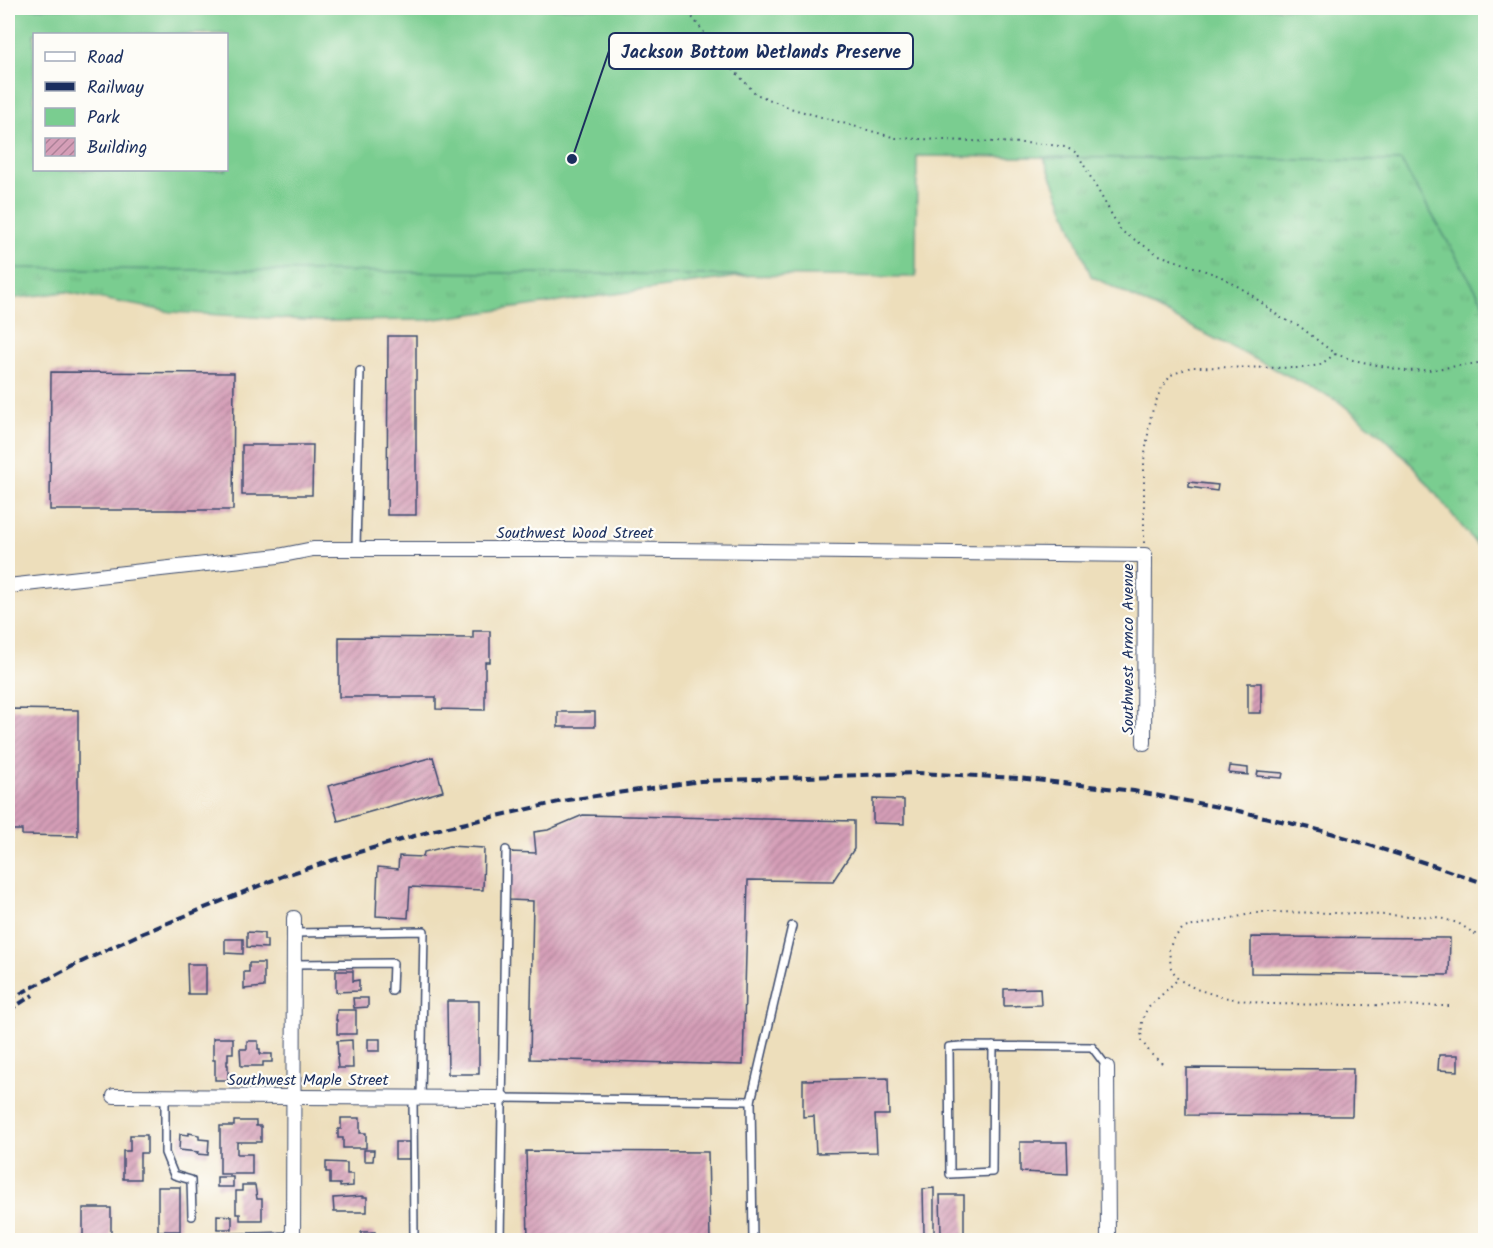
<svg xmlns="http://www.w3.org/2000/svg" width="1493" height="1248" font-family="Kalam,sans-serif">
<defs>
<pattern id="grass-tufts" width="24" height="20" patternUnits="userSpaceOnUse" patternTransform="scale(1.5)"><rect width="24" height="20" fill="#7acd90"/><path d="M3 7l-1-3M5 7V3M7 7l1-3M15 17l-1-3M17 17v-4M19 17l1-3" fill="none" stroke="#69b07f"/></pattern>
<pattern id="building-hatch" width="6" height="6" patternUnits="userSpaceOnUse" patternTransform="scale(1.5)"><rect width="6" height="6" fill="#d59eb7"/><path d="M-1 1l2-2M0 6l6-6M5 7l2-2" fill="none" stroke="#ac8198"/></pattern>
</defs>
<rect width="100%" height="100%" fill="#fdfcf7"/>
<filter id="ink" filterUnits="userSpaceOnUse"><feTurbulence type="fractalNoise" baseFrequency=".0167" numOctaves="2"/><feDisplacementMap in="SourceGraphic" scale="12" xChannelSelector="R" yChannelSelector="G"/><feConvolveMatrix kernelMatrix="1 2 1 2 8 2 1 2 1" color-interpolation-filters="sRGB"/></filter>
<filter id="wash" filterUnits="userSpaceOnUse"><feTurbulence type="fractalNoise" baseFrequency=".008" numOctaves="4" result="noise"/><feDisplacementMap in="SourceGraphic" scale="24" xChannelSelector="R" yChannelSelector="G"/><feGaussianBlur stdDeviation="1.35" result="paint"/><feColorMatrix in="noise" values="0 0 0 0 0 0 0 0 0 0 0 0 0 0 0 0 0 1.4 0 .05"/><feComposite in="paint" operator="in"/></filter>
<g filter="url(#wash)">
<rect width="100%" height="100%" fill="#eddebb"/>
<path fill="url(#grass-tufts)" stroke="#4a7e77" stroke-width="1.5" fill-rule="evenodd" d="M 8,8 L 1485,8 L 1485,555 L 1413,466 L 1385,438 L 1338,401 L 1091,276 L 1044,158 L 1075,157 L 918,145 L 751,275 L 428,320 L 322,321 L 171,312 L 66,292 L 8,299 ZM 34,34 L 226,34 L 226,170 L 34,170 Z"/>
<path fill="#7acd90" stroke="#4a7e77" stroke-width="1.5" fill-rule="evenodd" d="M 8,8 L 1485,8 L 1485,306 L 1401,161 L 917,156 L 916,277 L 8,268 ZM 34,34 L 226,34 L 226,170 L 34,170 Z"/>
<g id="blocks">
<g fill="url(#building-hatch)">
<path d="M 388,336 L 416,336 L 416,515 L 387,515 Z"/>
<path d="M 51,372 L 234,373 L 233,510 L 50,510 Z"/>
<path d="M 242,445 L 313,445 L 312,495 L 242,495 Z"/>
<path d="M 1189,482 L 1218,485 L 1217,491 L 1189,487 Z"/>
<path d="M 473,631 L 490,631 L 490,662 L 485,662 L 485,710 L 436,709 L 436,697 L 339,697 L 339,637 L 473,638 Z"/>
<rect x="1248" y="683" width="13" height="30"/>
<path d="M 8,709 L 78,710 L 78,836 L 22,835 L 22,830 L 8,830 Z"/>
<rect x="558" y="712" width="37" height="15"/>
<path d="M 433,757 L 443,791 L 338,821 L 328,786 Z"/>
<path d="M 1230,766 L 1248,768 L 1248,775 L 1229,773 Z"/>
<path d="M 1258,771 L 1283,773 L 1282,778 L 1257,776 Z"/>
<path d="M 873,799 L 904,800 L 904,824 L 873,823 Z"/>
<path d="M 583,815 L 854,821 L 854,849 L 833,881 L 748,880 L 743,1065 L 530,1059 L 533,901 L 509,900 L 509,852 L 536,853 L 534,832 L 548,830 Z"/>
<path d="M 449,846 L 484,848 L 483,890 L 410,887 L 408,918 L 376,916 L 378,867 L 398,869 L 399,856 L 423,857 L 424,852 Z"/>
<path d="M 247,932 L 264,933 L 264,940 L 267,940 L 267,948 L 247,947 Z"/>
<path d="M 1251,937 L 1450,938 L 1449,975 L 1251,973 Z"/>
<path d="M 225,939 L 243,939 L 243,954 L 225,953 Z"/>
<path d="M 249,963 L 264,963 L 264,987 L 244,989 L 244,972 L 249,972 Z"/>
<path d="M 187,964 L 206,964 L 206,994 L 188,994 Z"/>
<path d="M 336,971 L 353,971 L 353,981 L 359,980 L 359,991 L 336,992 Z"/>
<path d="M 1040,988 L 1041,1005 L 1004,1006 L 1004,989 Z"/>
<path d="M 353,998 L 368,998 L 368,1007 L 354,1008 Z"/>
<path d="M 447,1001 L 479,1001 L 479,1074 L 448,1074 Z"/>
<path d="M 337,1010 L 356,1010 L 356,1034 L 337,1034 L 337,1020 L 336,1020 Z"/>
<path d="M 213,1038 L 233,1038 L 233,1053 L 228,1053 L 228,1061 L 227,1061 L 227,1065 L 228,1065 L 228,1080 L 215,1080 L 215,1060 L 213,1060 Z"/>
<rect x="368" y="1039" width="12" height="12"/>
<path d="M 352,1040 L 353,1068 L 338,1068 L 337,1057 L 338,1057 L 337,1041 Z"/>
<path d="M 247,1041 L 258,1041 L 258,1049 L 260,1049 L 260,1054 L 272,1054 L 272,1062 L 263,1062 L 263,1066 L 241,1066 L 240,1049 L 247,1049 Z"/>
<path d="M 1439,1055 L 1458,1055 L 1458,1071 L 1438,1070 Z"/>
<path d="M 1186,1068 L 1353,1069 L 1352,1116 L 1186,1115 Z"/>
<path d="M 888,1078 L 889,1115 L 875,1115 L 877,1152 L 816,1153 L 814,1116 L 803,1117 L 803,1080 Z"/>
<path d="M 341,1118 L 360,1118 L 360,1133 L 366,1133 L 366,1148 L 343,1148 L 343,1138 L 338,1138 L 338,1129 L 341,1129 Z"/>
<path d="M 234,1121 L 256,1121 L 256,1126 L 261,1126 L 261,1142 L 237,1142 L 237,1154 L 252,1154 L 252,1174 L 220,1174 L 220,1126 L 234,1126 Z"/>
<path d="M 189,1133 L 199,1135 L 199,1139 L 209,1140 L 208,1155 L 197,1154 L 198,1152 L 179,1150 L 180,1134 L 189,1135 Z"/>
<path d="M 130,1135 L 147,1135 L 147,1153 L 140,1153 L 140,1179 L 123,1179 L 123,1151 L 130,1151 Z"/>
<rect x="395" y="1142" width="14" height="17"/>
<path d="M 1020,1142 L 1067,1142 L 1068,1174 L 1020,1172 Z"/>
<path d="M 364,1150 L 374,1150 L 373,1161 L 364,1161 Z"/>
<path d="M 526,1151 L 708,1152 L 710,1240 L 528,1240 Z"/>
<path d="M 326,1162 L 347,1163 L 347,1174 L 353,1174 L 353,1186 L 340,1187 L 340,1184 L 330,1184 L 330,1172 L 326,1172 Z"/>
<rect x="217" y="1177" width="16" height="10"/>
<path d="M 242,1185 L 255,1185 L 257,1199 L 262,1199 L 262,1220 L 240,1220 L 240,1214 L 236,1214 L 236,1191 L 242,1191 Z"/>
<rect x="158" y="1187" width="22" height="44"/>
<path d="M 934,1188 L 934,1233 L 924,1234 L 923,1189 Z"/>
<path d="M 940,1195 L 964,1195 L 964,1240 L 902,1240 L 902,1235 L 941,1235 Z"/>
<path d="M 363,1196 L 363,1197 L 367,1197 L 367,1212 L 334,1212 L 333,1198 Z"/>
<rect x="83" y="1208" width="28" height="32"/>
<path d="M 217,1215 L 232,1216 L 232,1229 L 217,1229 Z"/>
<rect x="361" y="1232" width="14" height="8"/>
</g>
</g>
</g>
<g filter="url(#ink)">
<use href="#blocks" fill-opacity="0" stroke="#3a496c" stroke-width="1.5"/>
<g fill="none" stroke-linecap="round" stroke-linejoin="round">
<defs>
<g id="service">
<path d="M 356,548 L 360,371"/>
<path d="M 294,933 L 424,931 L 421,1097"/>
<path d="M 294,964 L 393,963 L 392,991"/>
<path d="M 993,1046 L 992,1172 L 950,1174 L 949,1047 L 961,1046 L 1092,1047 L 1107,1067"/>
<path d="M 165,1096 L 165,1153 L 174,1175 L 191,1180 L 192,1216"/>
<path d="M 413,1097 L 414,1240"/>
<path d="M 502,1098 L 751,1101 L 792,926"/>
<path d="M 751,1101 L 753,1240"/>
<path d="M 216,1238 L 293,1236"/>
<path d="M 500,1240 L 506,850"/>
</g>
<g id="minor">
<path d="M 8,586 L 278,556 L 313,549 L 568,549 L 1145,555 L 1144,743"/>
<path d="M 1107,1067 L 1108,1240"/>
<path d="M 114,1096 L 502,1098"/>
<path d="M 293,1240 L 294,918"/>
</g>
</defs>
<use href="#service" stroke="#3a496c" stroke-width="10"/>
<use href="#minor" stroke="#3a496c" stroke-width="16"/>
<g stroke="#3a496c" stroke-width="2" stroke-dasharray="1.5 4.5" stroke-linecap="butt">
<path d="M 685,8 L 730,66 L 756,94 L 793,109 L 896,138 L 1045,144 L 1065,147 L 1077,153 L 1121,231 L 1159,255 L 1220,276 L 1249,293 L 1281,318 L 1298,325 L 1335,354 L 1353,360 L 1406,371 L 1428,370 L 1486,362"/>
<path d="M 1144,543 L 1144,460 L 1151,415 L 1160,391 L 1171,375 L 1191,367 L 1302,368 L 1320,365 L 1335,354"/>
<path d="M 1449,1006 L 1267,1004 L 1222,997 L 1196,989 L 1178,979 L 1171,968 L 1169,950 L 1173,939 L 1183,928 L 1261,912 L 1335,913 L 1436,917 L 1458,923 L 1486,941"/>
<path d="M 1162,1063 L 1151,1054 L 1141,1040 L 1142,1021 L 1147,1009 L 1177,980"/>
</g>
<use href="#service" stroke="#fff" stroke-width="7"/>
<use href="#minor" stroke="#fff" stroke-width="14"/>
<g stroke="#1b2f5e" stroke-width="4" stroke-dasharray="9 4.5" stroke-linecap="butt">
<path d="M 8,1000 L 75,965 L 136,936 L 283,876 L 359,852 L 435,830 L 568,800 L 701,781 L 917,773 L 1018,778 L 1134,791 L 1239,811 L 1331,833 L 1432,865 L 1486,884"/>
<path d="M 8,1011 L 33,995"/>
</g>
</g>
</g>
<g text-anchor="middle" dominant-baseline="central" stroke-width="4.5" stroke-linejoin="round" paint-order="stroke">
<g font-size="16" fill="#1b2f5e" stroke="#fdfcf7">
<text x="575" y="533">Southwest Wood Street</text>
<text transform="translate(1128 649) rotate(-90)">Southwest Armco Avenue</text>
<text x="308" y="1080">Southwest Maple Street</text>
</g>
</g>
<path fill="none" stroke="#1b2f5e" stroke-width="2" d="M572 159L609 51"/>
<circle fill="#1b2f5e" stroke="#fdfcf7" stroke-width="2" cx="572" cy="159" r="6"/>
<rect fill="#fdfcf7" stroke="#1b2f5e" stroke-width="2" x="609" y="33" width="304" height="36" rx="6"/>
<g font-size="18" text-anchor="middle" font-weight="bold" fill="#1b2f5e">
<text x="761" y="58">Jackson Bottom Wetlands Preserve</text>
</g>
<rect width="1493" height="1248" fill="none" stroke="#fdfcf7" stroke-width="30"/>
<rect x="33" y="33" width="195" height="138" fill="#fdfcf7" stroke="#a3aaba" stroke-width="1.5"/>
<rect x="45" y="52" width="30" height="9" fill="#ffffff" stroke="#a3aaba" stroke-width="1.5"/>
<text x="87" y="63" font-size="18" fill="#1b2f5e">Road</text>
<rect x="45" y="82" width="30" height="9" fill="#1b2f5e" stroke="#a3aaba" stroke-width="1.5"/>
<text x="87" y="93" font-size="18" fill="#1b2f5e">Railway</text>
<rect x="45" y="108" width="30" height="18" fill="#7acd90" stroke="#a3aaba" stroke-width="1.5"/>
<text x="87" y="123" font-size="18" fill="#1b2f5e">Park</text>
<rect x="45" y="138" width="30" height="18" fill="url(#building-hatch)" stroke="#a3aaba" stroke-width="1.5"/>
<text x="87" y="153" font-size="18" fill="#1b2f5e">Building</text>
</svg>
